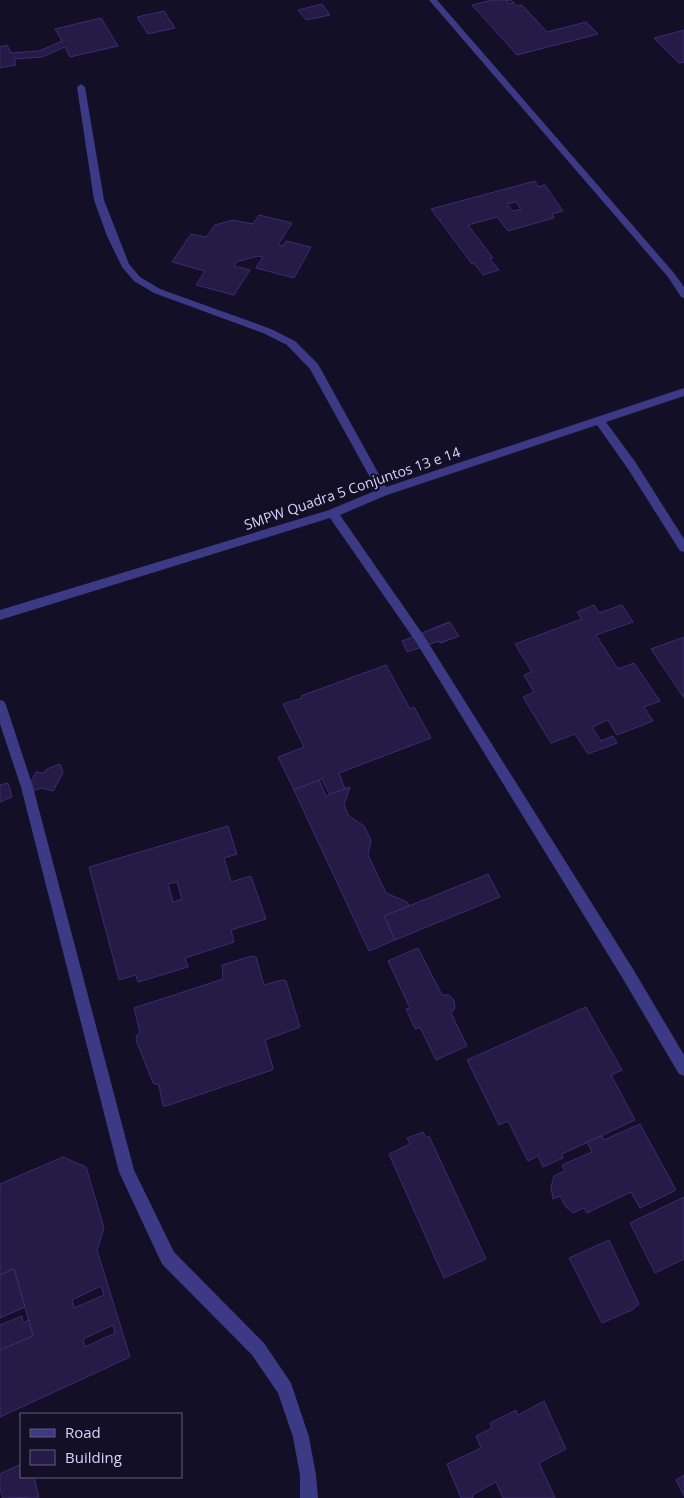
<svg xmlns="http://www.w3.org/2000/svg" width="684" height="1498" font-family="'Open Sans',sans-serif">
<rect width="100%" height="100%" fill="#130f26"/>
<g fill="#241b47" stroke="#3b2d73" fill-rule="evenodd">
<path d="M 492,0 L 510,0 L 506,1 L 510,4 L 513,3 L 511,0 L 517,6 L 522,5 L 547,32 L 586,22 L 598,34 L 517,55 L 472,5 Z"/>
<path d="M 322,4 L 330,15 L 306,20 L 298,10 Z"/>
<path d="M 164,11 L 175,28 L 148,34 L 137,17 Z"/>
<path d="M 101,18 L 118,46 L 70,57 L 65,47 L 42,57 L 14,59 L 16,65 L 0,68 L 0,47 L 7,45 L 11,53 L 39,51 L 62,41 L 55,29 Z"/>
<path d="M 684,30 L 684,62 L 679,63 L 654,38 Z"/>
<path d="M 535,181 L 538,187 L 545,185 L 563,211 L 552,214 L 554,218 L 508,231 L 497,217 L 468,225 L 493,258 L 490,259 L 499,270 L 483,275 L 474,263 L 472,264 L 440,221 L 441,220 L 439,220 L 431,209 ZM 516,202 L 521,209 L 513,211 L 507,204 Z"/>
<path d="M 259,215 L 292,223 L 278,245 L 283,246 L 286,241 L 311,247 L 294,278 L 256,268 L 263,257 L 258,256 L 236,262 L 234,266 L 250,270 L 234,295 L 196,285 L 205,271 L 172,262 L 191,234 L 206,237 L 215,225 L 233,220 L 253,224 Z"/>
<path d="M 594,605 L 599,613 L 622,605 L 633,622 L 596,635 L 618,669 L 634,663 L 660,701 L 644,707 L 653,721 L 617,735 L 608,720 L 592,727 L 601,741 L 613,736 L 617,743 L 588,754 L 575,734 L 551,743 L 523,697 L 534,692 L 524,675 L 532,672 L 515,644 L 582,619 L 577,612 Z"/>
<path d="M 449,622 L 458,636 L 441,643 L 432,629 Z"/>
<path d="M 450,622 L 459,636 L 440,643 L 439,641 L 407,652 L 402,641 Z"/>
<path d="M 684,637 L 684,698 L 651,649 Z"/>
<path d="M 386,665 L 410,709 L 414,707 L 431,738 L 339,773 L 345,789 L 330,795 L 322,779 L 294,790 L 278,757 L 304,747 L 283,704 L 302,698 L 301,696 Z"/>
<path d="M 60,764 L 63,773 L 53,791 L 42,788 L 32,791 L 30,783 L 36,772 L 44,773 L 47,769 Z"/>
<path d="M 319,780 L 326,796 L 350,787 L 344,805 L 349,816 L 364,826 L 371,840 L 368,855 L 386,893 L 407,902 L 409,906 L 384,916 L 395,940 L 369,951 L 294,790 Z"/>
<path d="M 8,783 L 12,797 L 0,802 L 0,785 Z"/>
<path d="M 228,826 L 237,854 L 224,858 L 231,882 L 251,876 L 266,919 L 231,930 L 234,942 L 185,958 L 188,967 L 138,982 L 136,975 L 119,980 L 89,867 ZM 177,882 L 182,899 L 173,902 L 168,884 Z"/>
<path d="M 488,874 L 500,897 L 395,940 L 384,916 Z"/>
<path d="M 418,948 L 442,995 L 449,995 L 454,1000 L 455,1008 L 451,1013 L 467,1046 L 436,1060 L 420,1027 L 415,1029 L 406,1009 L 410,1008 L 388,961 Z"/>
<path d="M 252,956 L 256,957 L 264,985 L 282,980 L 286,981 L 300,1027 L 265,1040 L 273,1068 L 272,1070 L 166,1106 L 163,1106 L 159,1085 L 153,1083 L 136,1040 L 137,1035 L 140,1033 L 134,1008 L 223,979 L 222,965 Z"/>
<path d="M 586,1007 L 622,1070 L 611,1075 L 635,1120 L 562,1154 L 563,1158 L 543,1167 L 538,1156 L 528,1161 L 508,1121 L 499,1125 L 467,1060 Z"/>
<path d="M 640,1124 L 676,1190 L 640,1208 L 631,1192 L 587,1213 L 584,1208 L 573,1213 L 566,1207 L 560,1196 L 553,1199 L 551,1187 L 554,1176 L 565,1171 L 562,1165 L 592,1152 L 587,1142 L 602,1136 L 604,1140 Z"/>
<path d="M 423,1132 L 426,1138 L 429,1136 L 486,1259 L 444,1278 L 389,1154 L 410,1144 L 407,1138 Z"/>
<path d="M 63,1157 L 86,1167 L 104,1228 L 97,1250 L 130,1357 L 0,1417 L 0,1350 L 33,1336 L 14,1269 L 0,1275 L 0,1184 ZM 101,1286 L 104,1295 L 74,1308 L 72,1300 ZM 113,1325 L 115,1333 L 85,1347 L 83,1339 Z"/>
<path d="M 684,1197 L 684,1259 L 655,1273 L 630,1223 Z"/>
<path d="M 609,1240 L 639,1304 L 632,1310 L 602,1323 L 569,1258 Z"/>
<path d="M 14,1269 L 25,1307 L 0,1318 L 0,1275 Z"/>
<path d="M 22,1316 L 23,1323 L 29,1320 L 33,1336 L 0,1350 L 0,1325 Z"/>
<path d="M 544,1401 L 566,1449 L 539,1463 L 555,1498 L 503,1498 L 496,1482 L 472,1495 L 473,1498 L 461,1498 L 447,1464 L 481,1448 L 476,1436 L 492,1428 L 490,1423 L 516,1410 L 518,1415 Z"/>
<path d="M 21,1464 L 21,1477 L 34,1477 L 39,1497 L 3,1498 L 0,1489 L 0,1474 Z"/>
<path d="M 684,1475 L 684,1496 L 676,1480 Z"/>
</g>
<g fill="none" stroke-linecap="round" stroke-linejoin="round">
<g fill="#3d3a85" fill-rule="evenodd">
<path d="M 429,0 L 437,0 L 674,273 L 684,287 L 684,298 L 681,297 L 668,277 Z"/>
<path d="M 81,84 L 85,87 L 104,200 L 129,264 L 140,277 L 160,289 L 271,329 L 295,341 L 318,364 L 386,487 L 684,388 L 684,396 L 606,422 L 636,463 L 684,539 L 684,552 L 680,551 L 628,469 L 597,425 L 387,495 L 340,515 L 424,636 L 633,969 L 684,1055 L 684,1076 L 679,1074 L 623,979 L 416,642 L 330,518 L 0,620 L 0,610 L 329,510 L 377,490 L 310,369 L 287,345 L 263,333 L 154,293 L 134,281 L 122,267 L 107,236 L 94,200 L 77,87 Z"/>
<path d="M 0,700 L 4,701 L 6,705 L 33,787 L 134,1170 L 174,1252 L 264,1343 L 291,1383 L 309,1437 L 316,1475 L 318,1498 L 300,1498 L 300,1475 L 293,1437 L 278,1393 L 252,1355 L 162,1264 L 119,1172 L 21,787 L 0,724 Z"/>
</g>
</g>
<g text-anchor="middle" dominant-baseline="central" stroke-width="5" stroke-linejoin="round" paint-order="stroke">
<g font-size="14" fill="#d9d4ff" stroke="#130f26">
<text transform="translate(352 488) rotate(-19)">SMPW Quadra 5 Conjuntos 13 e 14</text>
</g>
</g>
<rect x="20" y="1413" width="162" height="65" fill="#130f26" stroke="#625e7d"/>
<rect x="30" y="1429" width="25" height="8" fill="#3d3a85" stroke="#625e7d"/>
<text x="65" y="1438" font-size="15" fill="#d9d4ff">Road</text>
<rect x="30" y="1450" width="25" height="15" fill="#241b47" stroke="#625e7d"/>
<text x="65" y="1463" font-size="15" fill="#d9d4ff">Building</text>
</svg>
